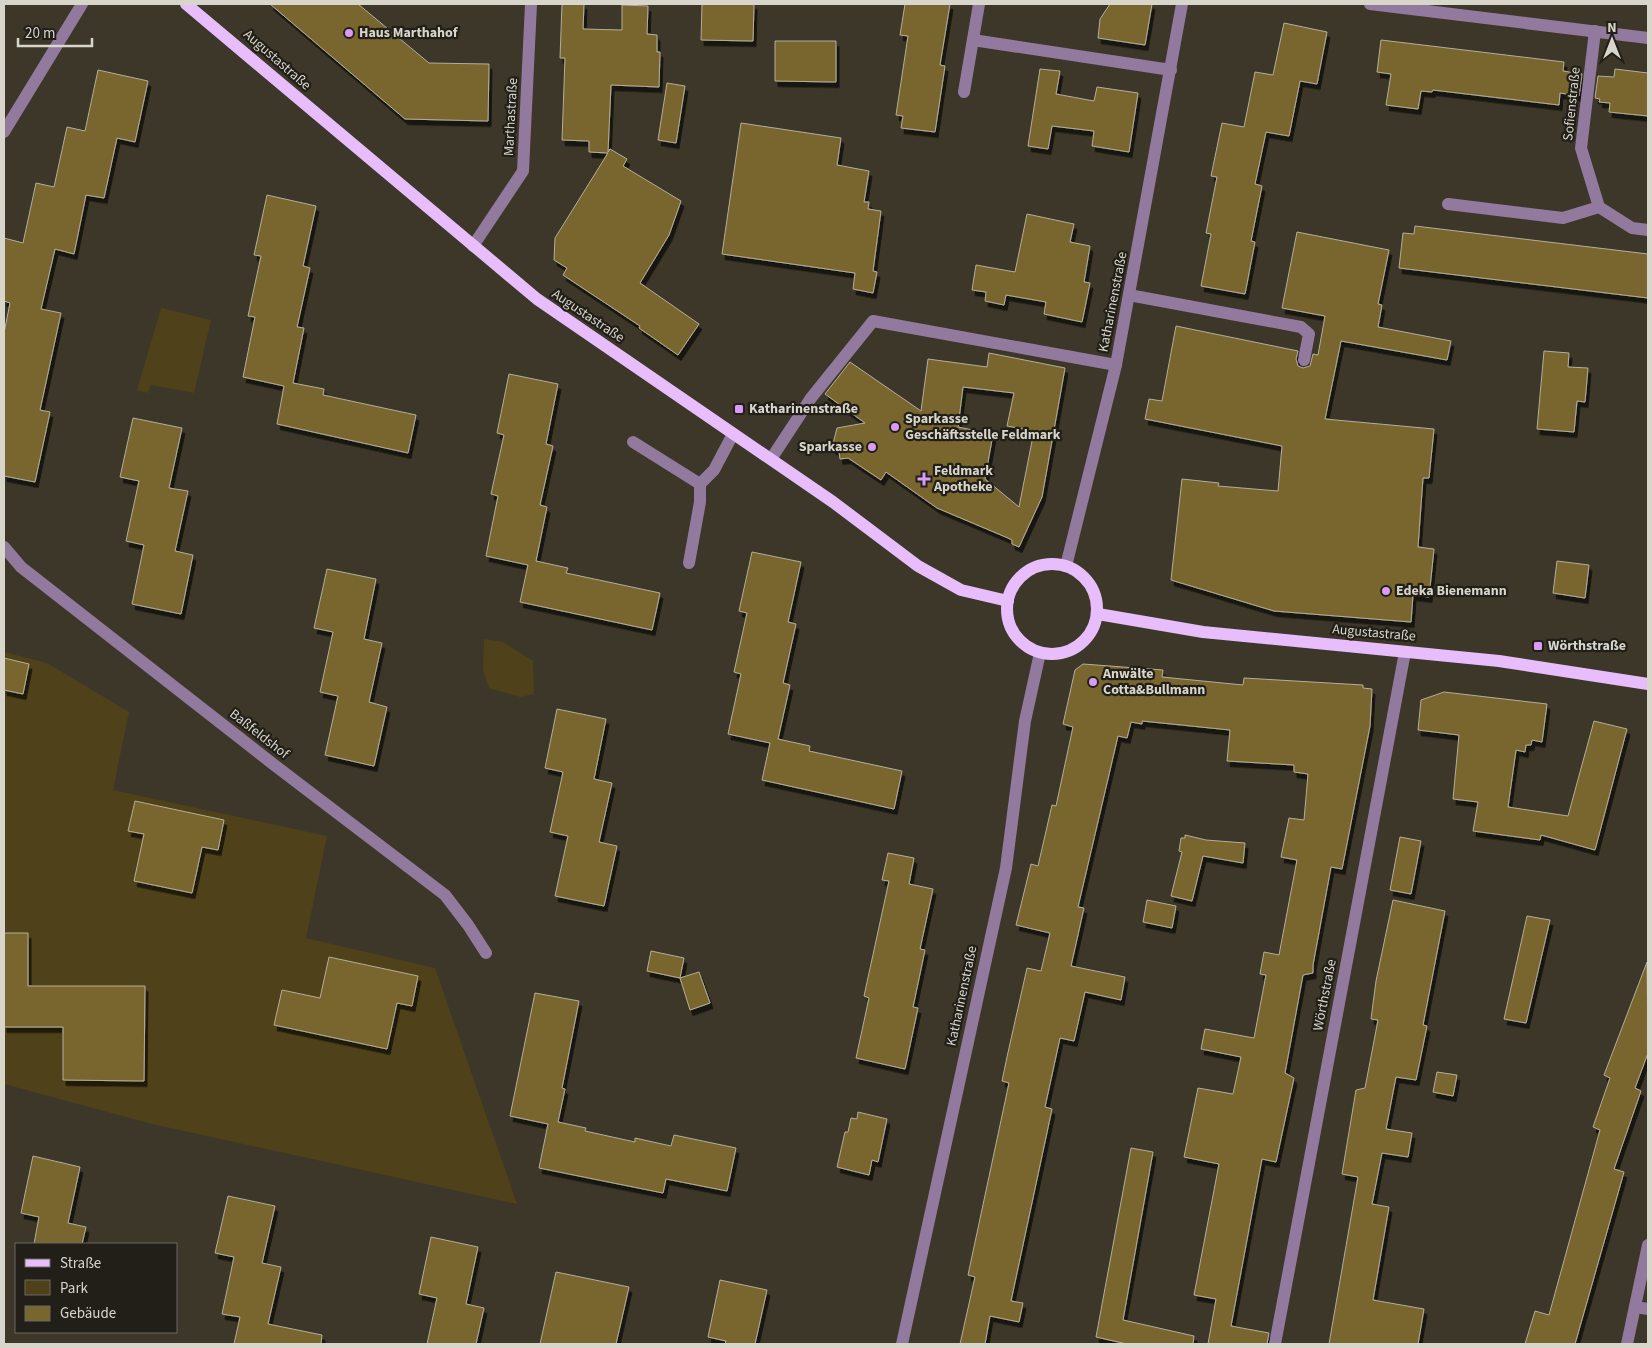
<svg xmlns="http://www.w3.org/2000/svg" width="1652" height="1348" font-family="'Source Sans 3',sans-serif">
<defs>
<filter id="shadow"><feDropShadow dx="3" dy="5.5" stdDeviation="0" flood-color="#0009"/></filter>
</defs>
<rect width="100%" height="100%" fill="#3c3728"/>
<g fill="#4f4119">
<path d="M 161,308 L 211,320 L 194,393 L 151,385 L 148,393 L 137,390 Z"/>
<path d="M 484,639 L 503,642 L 533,661 L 534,694 L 520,697 L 489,688 L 483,670 Z"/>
<path d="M 4,652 L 47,663 L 129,712 L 113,790 L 327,836 L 306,938 L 435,968 L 517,1204 L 152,1124 L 4,1084 Z"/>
</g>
<g fill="#78662f" stroke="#b5ae9c" fill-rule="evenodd" filter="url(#shadow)">
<path d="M 270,4 L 358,4 L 429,63 L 489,64 L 488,121 L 405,119 Z"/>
<path d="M 562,4 L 584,4 L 583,29 L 622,30 L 622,5 L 648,6 L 647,34 L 657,35 L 657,52 L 660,52 L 659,87 L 611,85 L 608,152 L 610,149 L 627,159 L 623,166 L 681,201 L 669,235 L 640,283 L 699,324 L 678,355 L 639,328 L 640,326 L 563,275 L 567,268 L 554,260 L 555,238 L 608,153 L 589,152 L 589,141 L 562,140 L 565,58 L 560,58 Z"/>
<path d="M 702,4 L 754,4 L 753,41 L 701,40 Z"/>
<path d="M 905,4 L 950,4 L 940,65 L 945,66 L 935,132 L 901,128 L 903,116 L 896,115 L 908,36 L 900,35 Z"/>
<path d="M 1110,4 L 1152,4 L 1145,45 L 1098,38 L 1100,19 Z"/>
<path d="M 1284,23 L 1327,32 L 1317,84 L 1300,81 L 1289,136 L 1266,132 L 1255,184 L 1262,186 L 1251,241 L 1255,242 L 1245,294 L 1201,286 L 1211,234 L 1206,233 L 1217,177 L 1211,176 L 1222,123 L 1244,127 L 1255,72 L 1273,75 Z"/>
<path d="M 1381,40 L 1564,62 L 1563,71 L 1582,74 L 1579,96 L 1560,93 L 1559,105 L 1433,90 L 1432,92 L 1421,91 L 1418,109 L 1386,105 L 1391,74 L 1377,72 Z"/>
<path d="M 775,41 L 836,41 L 836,82 L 775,81 Z"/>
<path d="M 1040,69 L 1060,71 L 1056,94 L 1094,101 L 1097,87 L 1138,93 L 1129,152 L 1092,146 L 1094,131 L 1052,126 L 1048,149 L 1028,146 Z"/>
<path d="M 1615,69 L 1648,73 L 1648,116 L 1609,112 L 1610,103 L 1599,102 L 1600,99 L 1595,98 L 1598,76 L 1614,77 Z"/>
<path d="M 98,70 L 148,81 L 135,142 L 117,138 L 104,198 L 86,195 L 74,254 L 55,249 L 41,309 L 61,313 L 40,410 L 50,412 L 35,482 L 4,476 L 4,333 L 10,303 L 4,301 L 4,238 L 23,243 L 36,183 L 54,187 L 67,127 L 85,131 Z"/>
<path d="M 667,83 L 685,86 L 676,143 L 658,140 Z"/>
<path d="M 741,123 L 841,138 L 837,165 L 869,171 L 864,202 L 869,202 L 868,209 L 881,211 L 873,271 L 877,272 L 873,293 L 853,289 L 855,273 L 722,254 Z"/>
<path d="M 267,195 L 316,206 L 303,266 L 310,268 L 297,327 L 304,328 L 293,383 L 324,389 L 323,395 L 416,415 L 408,453 L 277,424 L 284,386 L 243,377 L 255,317 L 248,316 L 261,256 L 254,255 Z"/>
<path d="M 1027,214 L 1074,224 L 1070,242 L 1090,246 L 1084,282 L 1090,283 L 1082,322 L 1044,314 L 1046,302 L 1006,295 L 1004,305 L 985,301 L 986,292 L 972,290 L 976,265 L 1015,272 Z"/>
<path d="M 1415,226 L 1648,254 L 1648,298 L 1399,268 L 1403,233 L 1414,234 Z"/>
<path d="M 1297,232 L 1389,250 L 1378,304 L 1382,305 L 1378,327 L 1451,341 L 1447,360 L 1341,341 L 1325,419 L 1434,429 L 1429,478 L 1423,478 L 1418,547 L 1434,549 L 1429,597 L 1413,595 L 1411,622 L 1274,611 L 1171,580 L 1182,479 L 1219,483 L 1218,486 L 1278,491 L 1282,446 L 1145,419 L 1149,399 L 1162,401 L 1176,326 L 1298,351 L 1296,359 L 1298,366 L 1303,368 L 1310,366 L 1313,354 L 1318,355 L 1325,316 L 1282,308 Z"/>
<path d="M 1544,351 L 1569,353 L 1568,367 L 1588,368 L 1585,402 L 1577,401 L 1574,432 L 1537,429 Z"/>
<path d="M 989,353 L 1065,368 L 1042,497 L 1019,547 L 1012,544 L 1012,540 L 1008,538 L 937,508 L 886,472 L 881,480 L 848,458 L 840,459 L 839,452 L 832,448 L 837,428 L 865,423 L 825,394 L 850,362 L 921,411 L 928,359 L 987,367 ZM 963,387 L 1014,393 L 1007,426 L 1034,431 L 1019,507 L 985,479 L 993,434 L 958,427 Z"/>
<path d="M 509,374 L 558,384 L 546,444 L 553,446 L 540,505 L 547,507 L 536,561 L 568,568 L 566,573 L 660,593 L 652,630 L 520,602 L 528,565 L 486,556 L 498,496 L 491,494 L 504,435 L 497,433 Z"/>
<path d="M 133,418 L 182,428 L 169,488 L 188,491 L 175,551 L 193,555 L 181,614 L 132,604 L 144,545 L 126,541 L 139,481 L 120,477 Z"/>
<path d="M 752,552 L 801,562 L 788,622 L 796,624 L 783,683 L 790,685 L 778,739 L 810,746 L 809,751 L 902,771 L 894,809 L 762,780 L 770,743 L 728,734 L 741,674 L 734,672 L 747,613 L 739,611 Z"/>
<path d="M 1557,561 L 1589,565 L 1585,598 L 1553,593 Z"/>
<path d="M 327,569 L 376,579 L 364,639 L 382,643 L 369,702 L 387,707 L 374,766 L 325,755 L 338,696 L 320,692 L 333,632 L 314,628 Z"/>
<path d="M 4,658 L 29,664 L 23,694 L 4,690 Z"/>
<path d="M 1083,664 L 1163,670 L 1162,677 L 1243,685 L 1244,678 L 1363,685 L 1363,688 L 1372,689 L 1370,726 L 1342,869 L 1331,867 L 1313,965 L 1313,973 L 1303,975 L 1285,1073 L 1294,1078 L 1276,1162 L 1262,1159 L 1231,1326 L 1269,1333 L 1267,1344 L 1208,1344 L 1216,1299 L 1194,1295 L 1219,1164 L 1184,1157 L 1198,1088 L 1233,1094 L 1241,1057 L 1201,1049 L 1205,1029 L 1254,1038 L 1266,975 L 1260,974 L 1264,952 L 1279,955 L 1297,860 L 1281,857 L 1289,818 L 1304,820 L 1308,774 L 1294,772 L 1294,765 L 1227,761 L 1230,730 L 1142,721 L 1142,724 L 1131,722 L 1127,738 L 1118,736 L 1078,907 L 1084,908 L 1071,966 L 1125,977 L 1121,1000 L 1085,992 L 1074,1041 L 1060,1038 L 1045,1107 L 1052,1109 L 1011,1301 L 1023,1303 L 1019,1322 L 990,1316 L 985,1344 L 960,1344 L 975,1277 L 968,1275 L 1009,1083 L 1002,1081 L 1007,1057 L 1027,968 L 1041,971 L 1050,933 L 1016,925 L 1031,864 L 1038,866 L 1052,805 L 1056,806 L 1073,727 L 1063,724 L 1075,670 Z"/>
<path d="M 1444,692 L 1547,704 L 1542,742 L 1532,740 L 1531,745 L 1526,745 L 1525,752 L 1516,750 L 1508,807 L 1568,816 L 1594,721 L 1627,729 L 1595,850 L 1541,835 L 1540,840 L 1473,831 L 1478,802 L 1453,799 L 1459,735 L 1418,730 L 1421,700 Z"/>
<path d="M 557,709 L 606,719 L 594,779 L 612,783 L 599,842 L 617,846 L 604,906 L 555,896 L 568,836 L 550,832 L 563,772 L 545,768 Z"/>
<path d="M 135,801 L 224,820 L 218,850 L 202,847 L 192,893 L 134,881 L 144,834 L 128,831 Z"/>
<path d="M 1185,835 L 1206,840 L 1245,843 L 1243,863 L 1203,856 L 1192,901 L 1171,896 L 1182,852 L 1179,851 L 1181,838 L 1185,838 Z"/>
<path d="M 1400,837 L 1421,841 L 1411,894 L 1390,890 Z"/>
<path d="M 888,853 L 914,858 L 909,884 L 933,889 L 920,949 L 925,950 L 913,1007 L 918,1008 L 905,1069 L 856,1058 L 869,998 L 864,996 L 889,881 L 882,880 Z"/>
<path d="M 1147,900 L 1176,906 L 1172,928 L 1143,922 Z"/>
<path d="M 1393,900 L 1445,911 L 1423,1025 L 1427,1026 L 1416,1080 L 1396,1077 L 1386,1129 L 1412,1133 L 1408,1157 L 1382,1153 L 1372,1204 L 1389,1207 L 1373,1300 L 1424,1309 L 1418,1344 L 1329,1344 L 1358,1177 L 1342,1174 L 1356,1090 L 1365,1088 L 1378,1020 L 1371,1019 L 1376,981 Z"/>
<path d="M 1527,916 L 1550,920 L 1526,1023 L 1504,1019 Z"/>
<path d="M 4,933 L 28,933 L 28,986 L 145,986 L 144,1081 L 63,1080 L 63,1027 L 4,1027 Z"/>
<path d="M 651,951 L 684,958 L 680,978 L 647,971 Z"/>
<path d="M 329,957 L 418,976 L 412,1006 L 397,1003 L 387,1049 L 274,1025 L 282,990 L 320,998 Z"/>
<path d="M 1647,962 L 1648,1053 L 1635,1088 L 1641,1091 L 1614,1169 L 1624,1172 L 1575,1344 L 1525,1344 L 1535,1311 L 1549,1315 L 1600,1130 L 1593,1127 L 1610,1078 L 1604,1075 Z"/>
<path d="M 699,972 L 710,1003 L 690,1010 L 680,978 Z"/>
<path d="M 535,993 L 579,1001 L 562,1088 L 565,1089 L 558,1122 L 586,1128 L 585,1131 L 635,1142 L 635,1138 L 671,1146 L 674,1135 L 736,1148 L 727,1191 L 666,1179 L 663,1193 L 539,1168 L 548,1124 L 510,1116 Z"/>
<path d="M 1437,1072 L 1457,1075 L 1453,1096 L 1433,1092 Z"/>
<path d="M 858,1112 L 887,1119 L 878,1162 L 872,1160 L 869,1175 L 837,1167 L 845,1132 L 848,1132 L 851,1118 L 857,1119 Z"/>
<path d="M 1131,1148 L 1153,1152 L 1123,1320 L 1194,1336 L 1193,1344 L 1127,1344 L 1096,1337 Z"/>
<path d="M 33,1156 L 80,1167 L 68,1223 L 86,1227 L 82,1244 L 34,1244 L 39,1217 L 21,1213 Z"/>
<path d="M 228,1196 L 275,1206 L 262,1263 L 281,1267 L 268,1324 L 322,1335 L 321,1344 L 234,1344 L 240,1317 L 222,1314 L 234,1257 L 215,1253 Z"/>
<path d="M 431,1237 L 478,1247 L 466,1304 L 484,1308 L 476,1344 L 427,1344 L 437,1298 L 419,1294 Z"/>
<path d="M 556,1272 L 629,1287 L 616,1344 L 540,1344 Z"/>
<path d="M 720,1280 L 767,1290 L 755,1344 L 725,1344 L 726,1341 L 708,1337 Z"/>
</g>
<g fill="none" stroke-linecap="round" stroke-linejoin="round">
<g stroke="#92799e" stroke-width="12">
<path d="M 1370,4 L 1648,38"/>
<path d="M 1595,31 L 1581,148 L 1599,207 L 1632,228 L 1648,230"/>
<path d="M 973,40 L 1171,70"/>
<path d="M 964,92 L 979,4"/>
<path d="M 4,132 L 82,4"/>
<path d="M 1448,204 L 1563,218 L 1599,207"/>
<path d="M 473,246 L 523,171 L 531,4"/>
<path d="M 1129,295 L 1301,327 L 1309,334 L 1304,360"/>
<path d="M 633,442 L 700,484 L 714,470 L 733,434"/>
<path d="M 771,459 L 811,398 L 873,321 L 1116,365"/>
<path d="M 4,547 L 21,567 L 273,764 L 445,895 L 468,925 L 486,953"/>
<path d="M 689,563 L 700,502 L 700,484"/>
<path d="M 1066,566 L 1116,365 L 1182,4"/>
<path d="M 1635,1307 L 1648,1309"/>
<path d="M 902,1344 L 1006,868 L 1025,721 L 1040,653"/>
<path d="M 1275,1344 L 1405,652"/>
<path d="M 1627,1344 L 1648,1245"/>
</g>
<g stroke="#e7befb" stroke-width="12">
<path d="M 186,4 L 537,299 L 833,502 L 918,566 L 961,590 L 1008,601"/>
<circle cx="1052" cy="609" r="45"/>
<path d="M 1098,614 L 1203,632 L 1499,661 L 1648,684"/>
</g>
</g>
<g fill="#da9af7" stroke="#211f18" stroke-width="2">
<circle cx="349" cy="33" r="5"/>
<rect x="734" y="404" width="10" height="10" rx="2.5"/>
<circle cx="895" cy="427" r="5"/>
<circle cx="872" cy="447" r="5"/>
<path d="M921.5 471.5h5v5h5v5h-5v5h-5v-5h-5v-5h5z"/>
<circle cx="1386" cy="591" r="5"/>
<rect x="1533" y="641" width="10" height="10" rx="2.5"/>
<circle cx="1093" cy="682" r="5"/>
</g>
<g text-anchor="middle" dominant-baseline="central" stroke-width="4.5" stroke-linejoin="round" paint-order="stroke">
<g font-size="14" font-weight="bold" fill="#d8d5cb" stroke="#211f18" text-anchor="start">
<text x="359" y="33">Haus Marthahof</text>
<text x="749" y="409">Katharinenstraße</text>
<text x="905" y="419">Sparkasse<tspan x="905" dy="16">Geschäftsstelle Feldmark</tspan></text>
<text x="862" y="447" text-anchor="end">Sparkasse</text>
<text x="934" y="471">Feldmark<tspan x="934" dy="16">Apotheke</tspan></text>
<text x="1396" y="591">Edeka Bienemann</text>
<text x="1548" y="646">Wörthstraße</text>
<text x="1103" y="674">Anwälte<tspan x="1103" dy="16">Cotta&amp;Bullmann</tspan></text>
</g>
<g font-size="14" fill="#d8d5cb" stroke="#211f18">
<text transform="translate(277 60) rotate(41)">Augustastraße</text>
<text transform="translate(1572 104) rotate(-84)">Sofienstraße</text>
<text transform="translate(511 117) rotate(-87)">Marthastraße</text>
<text transform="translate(1113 302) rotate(-79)">Katharinenstraße</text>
<text transform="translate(588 316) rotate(34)">Augustastraße</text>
<text transform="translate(1374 633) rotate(5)">Augustastraße</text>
<text transform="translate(259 734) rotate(38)">Baßfeldshof</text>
<text transform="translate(1325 995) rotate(-79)">Wörthstraße</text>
<text transform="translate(962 996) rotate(-78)">Katharinenstraße</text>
</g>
</g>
<rect width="1652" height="1348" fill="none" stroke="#d8d5cb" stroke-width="10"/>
<rect x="15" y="1243" width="162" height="90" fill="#211f18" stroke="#6a6860"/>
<rect x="25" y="1259" width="25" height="8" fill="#e7befb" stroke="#6a6860"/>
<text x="60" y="1268" font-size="15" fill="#d8d5cb">Straße</text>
<rect x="25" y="1280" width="25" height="15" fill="#4f4119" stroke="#6a6860"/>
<text x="60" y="1293" font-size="15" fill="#d8d5cb">Park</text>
<rect x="25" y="1306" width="25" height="15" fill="#78662f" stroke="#6a6860"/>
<text x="60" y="1318" font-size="15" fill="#d8d5cb">Gebäude</text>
<g transform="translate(1612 40)" stroke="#211f18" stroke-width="4" paint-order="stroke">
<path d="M0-4L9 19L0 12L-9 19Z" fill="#d8d5cb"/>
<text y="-8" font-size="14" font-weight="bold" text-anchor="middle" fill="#d8d5cb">N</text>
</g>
<path d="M18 38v8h74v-8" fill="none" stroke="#d8d5cb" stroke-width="2.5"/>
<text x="25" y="38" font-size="15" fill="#d8d5cb" stroke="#211f18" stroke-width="4" paint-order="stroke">20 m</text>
</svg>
